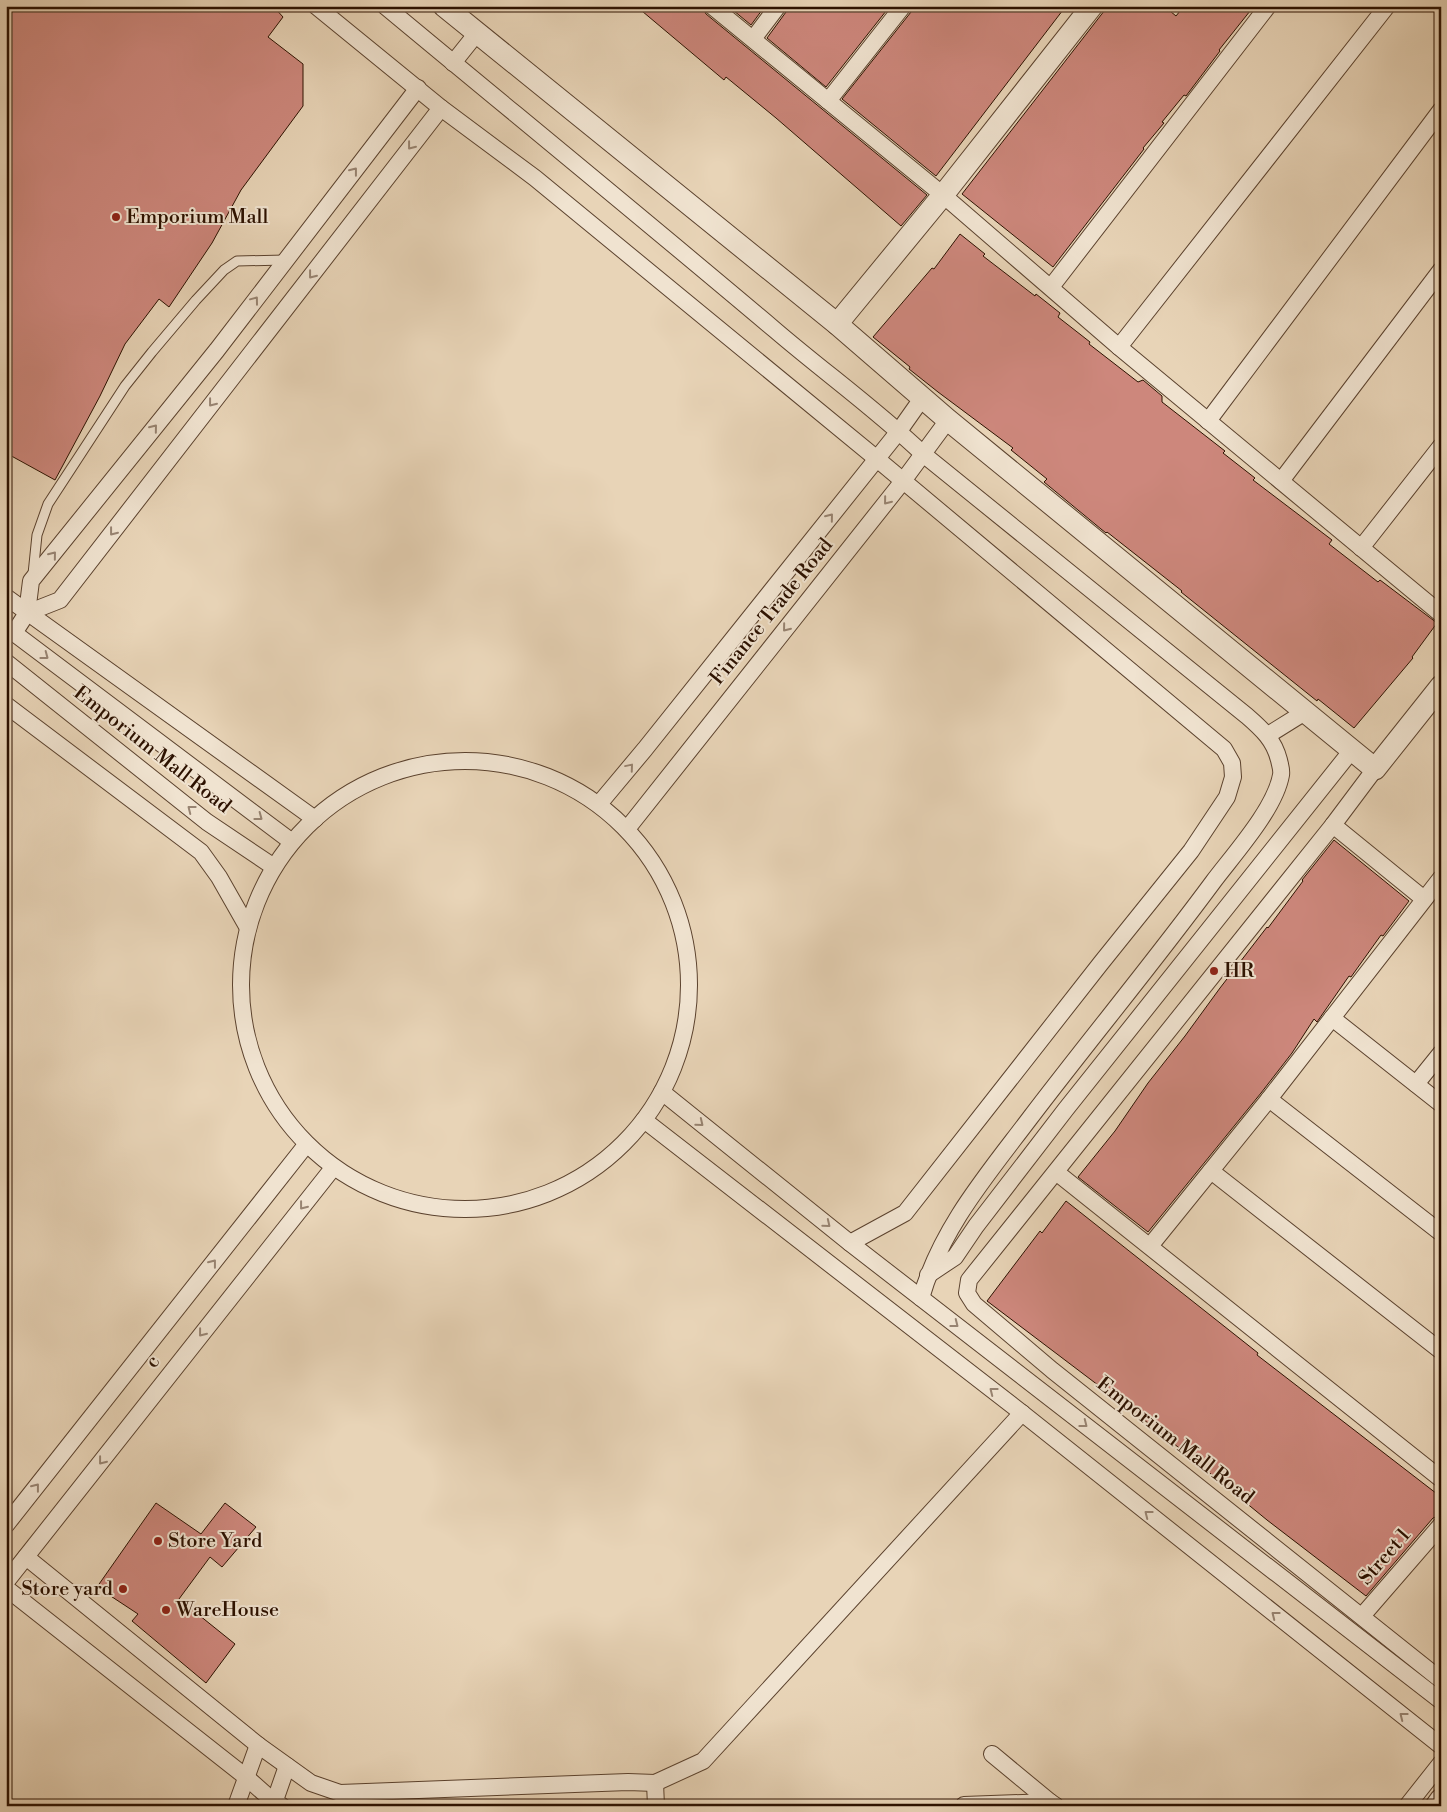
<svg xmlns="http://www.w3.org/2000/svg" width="1447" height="1812" font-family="'Libre Bodoni',serif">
<rect width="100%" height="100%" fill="#e8d4b7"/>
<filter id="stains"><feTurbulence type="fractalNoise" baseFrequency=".004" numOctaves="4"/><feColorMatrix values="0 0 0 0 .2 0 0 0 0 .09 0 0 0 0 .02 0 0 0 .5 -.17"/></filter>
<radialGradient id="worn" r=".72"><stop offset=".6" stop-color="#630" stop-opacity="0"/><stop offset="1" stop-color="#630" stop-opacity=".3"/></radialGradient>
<g fill="#cd877c" stroke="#2c1100">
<path d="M 6,6 L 273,6 L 283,17 L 268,37 L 303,64 L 303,106 L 241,190 L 212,243 L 169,307 L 159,299 L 125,344 L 100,396 L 55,480 L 6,453 Z"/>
<path d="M 636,6 L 702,6 L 706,14 L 927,195 L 901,226 L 776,118 L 726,77 L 724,80 Z"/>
<path d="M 728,6 L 765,6 L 751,25 Z"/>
<path d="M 788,6 L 890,6 L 826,87 L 767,38 L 786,12 Z"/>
<path d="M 913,6 L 1066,6 L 936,176 L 842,99 L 911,12 Z"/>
<path d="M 1108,6 L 1164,6 L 1176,16 L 1184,6 L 1254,6 L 1219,50 L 1220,51 L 1186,96 L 1184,95 L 1162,122 L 1164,123 L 1143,148 L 1144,149 L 1053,267 L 962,194 Z"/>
<path d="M 960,234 L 985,254 L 983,256 L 1035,296 L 1036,294 L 1060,313 L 1058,317 L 1090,342 L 1089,344 L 1138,382 L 1143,380 L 1162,396 L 1162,402 L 1225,451 L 1223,453 L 1255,478 L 1253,480 L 1332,540 L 1329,544 L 1378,582 L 1380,580 L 1437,623 L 1412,657 L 1413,658 L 1354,728 L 1318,699 L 1317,701 L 1181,592 L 1182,591 L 1107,532 L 1106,533 L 1101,529 L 1044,482 L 1047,479 L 1011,450 L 1013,448 L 938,392 L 909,369 L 910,367 L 873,337 L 932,268 L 934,269 Z"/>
<path d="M 1334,840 L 1409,901 L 1383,936 L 1381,935 L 1351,977 L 1349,976 L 1317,1022 L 1314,1019 L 1292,1053 L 1261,1093 L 1148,1232 L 1078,1177 L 1115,1131 L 1148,1083 L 1185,1036 L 1220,988 L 1267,927 L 1268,928 L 1303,881 L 1302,880 Z"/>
<path d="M 1066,1201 L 1258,1353 L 1257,1355 L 1441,1497 L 1441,1515 L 1433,1518 L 1366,1596 L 1267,1520 L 1156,1429 L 987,1301 L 1040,1231 L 1042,1233 Z"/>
<path d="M 156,1503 L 201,1534 L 225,1503 L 256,1527 L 222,1567 L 210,1557 L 179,1599 L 235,1644 L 206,1683 L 132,1621 L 138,1614 L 97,1587 Z"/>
</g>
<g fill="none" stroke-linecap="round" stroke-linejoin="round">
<defs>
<path id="service" d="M 33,574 L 37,535 L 48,504 L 125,386 L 152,352 L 196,300 L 224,270 L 237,261 L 285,260"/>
<g id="minor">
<path d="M 316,6 L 441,108 L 535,178 L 877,459 L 1224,749 L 1232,763 L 1233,777 L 1227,797 L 1191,851 L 1101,963 L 905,1213 L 850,1243"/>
<path d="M 385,6 C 515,114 646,221 775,330 C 824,372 877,410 923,454 L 1247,716 C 1262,729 1274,740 1279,760 C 1280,765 1282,770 1281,775 C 1275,809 1234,854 1213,882 C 1154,962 1090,1039 1030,1118 C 987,1175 941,1228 921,1298"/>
<path d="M 712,6 L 943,195 L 1119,347 L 1441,614"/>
<path d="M 753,39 L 778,6"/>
<path d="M 453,63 L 477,33"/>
<path d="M 828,101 L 903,6"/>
<path d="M 1051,287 L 1268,6"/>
<path d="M 1119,347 L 1387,6"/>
<path d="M 1208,421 L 1441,110"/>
<path d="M 1281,481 L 1441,270"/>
<path d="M 1361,548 L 1441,446"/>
<path d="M 6,597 L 315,819"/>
<path d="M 27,613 L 60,600 L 441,108"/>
<path d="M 6,627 L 292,842"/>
<path d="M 14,633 L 27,613 L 31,581 L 217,350 L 418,88"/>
<path d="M 6,662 L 207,822 L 274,867"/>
<path d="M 6,705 L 201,852 L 219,877 L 248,928"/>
<path d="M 1268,735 L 1305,712"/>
<circle cx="465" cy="985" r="224"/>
<path d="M 1375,769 L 1333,825 L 969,1280 L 967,1293 L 974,1304 L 1052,1370 L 1441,1680"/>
<path d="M 599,804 L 645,749 L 899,431 L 923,397"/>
<path d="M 1333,825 L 1424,899"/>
<path d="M 627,829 L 903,481 L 948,420"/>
<path d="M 1332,1018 L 1441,1104"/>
<path d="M 1416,1084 L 1441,1053"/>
<path d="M 662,1092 L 850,1243 L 1441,1701"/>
<path d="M 1269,1099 L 1441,1233"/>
<path d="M 644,1120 L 1022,1413 L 1441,1746"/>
<path d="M 1211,1171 L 1441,1351"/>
<path d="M 1056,1172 L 1441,1479"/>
<path d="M 1150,1246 L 1269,1099 L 1441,878"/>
<path d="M 928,1275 L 955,1257 L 976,1226 L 1066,1109 L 1352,750"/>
<path d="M 6,1525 L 306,1145"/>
<path d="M 26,1557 L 258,1745 L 311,1783 L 340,1793 L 628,1782 L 655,1783 L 703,1761 L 1022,1413"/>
<path d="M 6,1582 L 333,1168"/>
<path d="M 6,1588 L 246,1777 L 274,1802 L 282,1806"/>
<path d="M 1362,1616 L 1441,1525"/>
<path d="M 992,1754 L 1050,1802"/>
<path d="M 655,1783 L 656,1806"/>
<path d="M 964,1805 L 1050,1802 L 1056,1806"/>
<path d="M 236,1806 L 258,1745"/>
<path d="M 273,1806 L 287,1766"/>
<path d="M 1407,1806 L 1441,1763"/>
</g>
<g id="tertiary">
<path d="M 444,6 L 837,324 L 948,420 L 1375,769 L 1441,686"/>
<path d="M 837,324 L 943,195 L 1092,6"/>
<path d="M 1436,1806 L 1441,1799"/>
</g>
</defs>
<use href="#service" stroke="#5b422e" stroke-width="11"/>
<use href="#minor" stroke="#5b422e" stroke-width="18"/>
<use href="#tertiary" stroke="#5b422e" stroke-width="23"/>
<use href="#service" stroke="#f0e3d0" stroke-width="9"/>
<use href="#minor" stroke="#f0e3d0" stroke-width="16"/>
<use href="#tertiary" stroke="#f0e3d0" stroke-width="21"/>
</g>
<defs><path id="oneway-chevron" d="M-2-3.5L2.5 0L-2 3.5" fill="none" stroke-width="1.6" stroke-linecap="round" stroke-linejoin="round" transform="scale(1.25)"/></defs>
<g stroke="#988472">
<use href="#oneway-chevron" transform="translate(411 146) rotate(128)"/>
<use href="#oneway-chevron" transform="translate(354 171) rotate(-52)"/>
<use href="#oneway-chevron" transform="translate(312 275) rotate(128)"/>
<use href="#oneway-chevron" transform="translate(255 300) rotate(-53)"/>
<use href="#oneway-chevron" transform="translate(212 403) rotate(128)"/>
<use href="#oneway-chevron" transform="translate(154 428) rotate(-51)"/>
<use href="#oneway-chevron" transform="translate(887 501) rotate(129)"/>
<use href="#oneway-chevron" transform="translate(830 517) rotate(-51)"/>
<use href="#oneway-chevron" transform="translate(113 532) rotate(128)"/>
<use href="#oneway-chevron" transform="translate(53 555) rotate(-51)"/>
<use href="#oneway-chevron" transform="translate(786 628) rotate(129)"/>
<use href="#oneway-chevron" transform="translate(45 656) rotate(37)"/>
<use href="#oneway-chevron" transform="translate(630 767) rotate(-50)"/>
<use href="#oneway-chevron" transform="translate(191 809) rotate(-142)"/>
<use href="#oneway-chevron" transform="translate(259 817) rotate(37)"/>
<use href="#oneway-chevron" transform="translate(700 1123) rotate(39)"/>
<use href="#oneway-chevron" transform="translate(303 1206) rotate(128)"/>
<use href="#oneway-chevron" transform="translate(827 1224) rotate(39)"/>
<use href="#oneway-chevron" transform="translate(213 1263) rotate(-52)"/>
<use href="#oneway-chevron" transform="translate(955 1324) rotate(38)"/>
<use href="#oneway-chevron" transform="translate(202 1333) rotate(128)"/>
<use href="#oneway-chevron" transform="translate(993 1391) rotate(-142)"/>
<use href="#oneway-chevron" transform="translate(1084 1424) rotate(38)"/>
<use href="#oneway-chevron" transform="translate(102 1461) rotate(128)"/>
<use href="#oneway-chevron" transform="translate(36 1487) rotate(-52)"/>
<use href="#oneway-chevron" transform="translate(1148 1514) rotate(-142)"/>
<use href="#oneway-chevron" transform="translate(1275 1615) rotate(-142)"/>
<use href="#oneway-chevron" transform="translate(1403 1716) rotate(-142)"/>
</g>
<g fill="#8f2418" stroke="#f0e3d0" stroke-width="2">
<circle cx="116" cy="217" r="5"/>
<circle cx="1214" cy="971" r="5"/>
<circle cx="158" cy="1541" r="5"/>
<circle cx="123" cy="1589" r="5"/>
<circle cx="166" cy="1610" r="5"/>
</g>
<g text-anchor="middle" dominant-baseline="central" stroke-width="4" stroke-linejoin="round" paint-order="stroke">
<g font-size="20" fill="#2c1100" stroke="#f0e3d0" text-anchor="start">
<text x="126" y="217">Emporium Mall</text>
<text x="1224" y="971">HR</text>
<text x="168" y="1541">Store Yard</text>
<text x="113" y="1589" text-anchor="end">Store yard</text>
<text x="176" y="1610">WareHouse</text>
</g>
<g font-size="20" fill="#2c1100" stroke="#f0e3d0">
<text transform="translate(772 612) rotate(-51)">Finance Trade Road</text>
<text transform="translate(152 750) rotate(38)">Emporium Mall Road</text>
<text transform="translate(153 1362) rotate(-52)">c</text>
<text transform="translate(1175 1441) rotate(38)">Emporium Mall Road</text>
<text transform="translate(1385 1557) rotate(-49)">Street 1</text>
</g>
</g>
<rect width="1447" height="1812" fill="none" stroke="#e8d4b7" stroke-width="25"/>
<rect x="8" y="8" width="1432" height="1797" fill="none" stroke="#2c1100" stroke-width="2.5"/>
<rect x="12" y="12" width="1422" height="1787" fill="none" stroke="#2c1100"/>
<rect width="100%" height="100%" filter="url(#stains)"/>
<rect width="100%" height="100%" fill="url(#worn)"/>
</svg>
